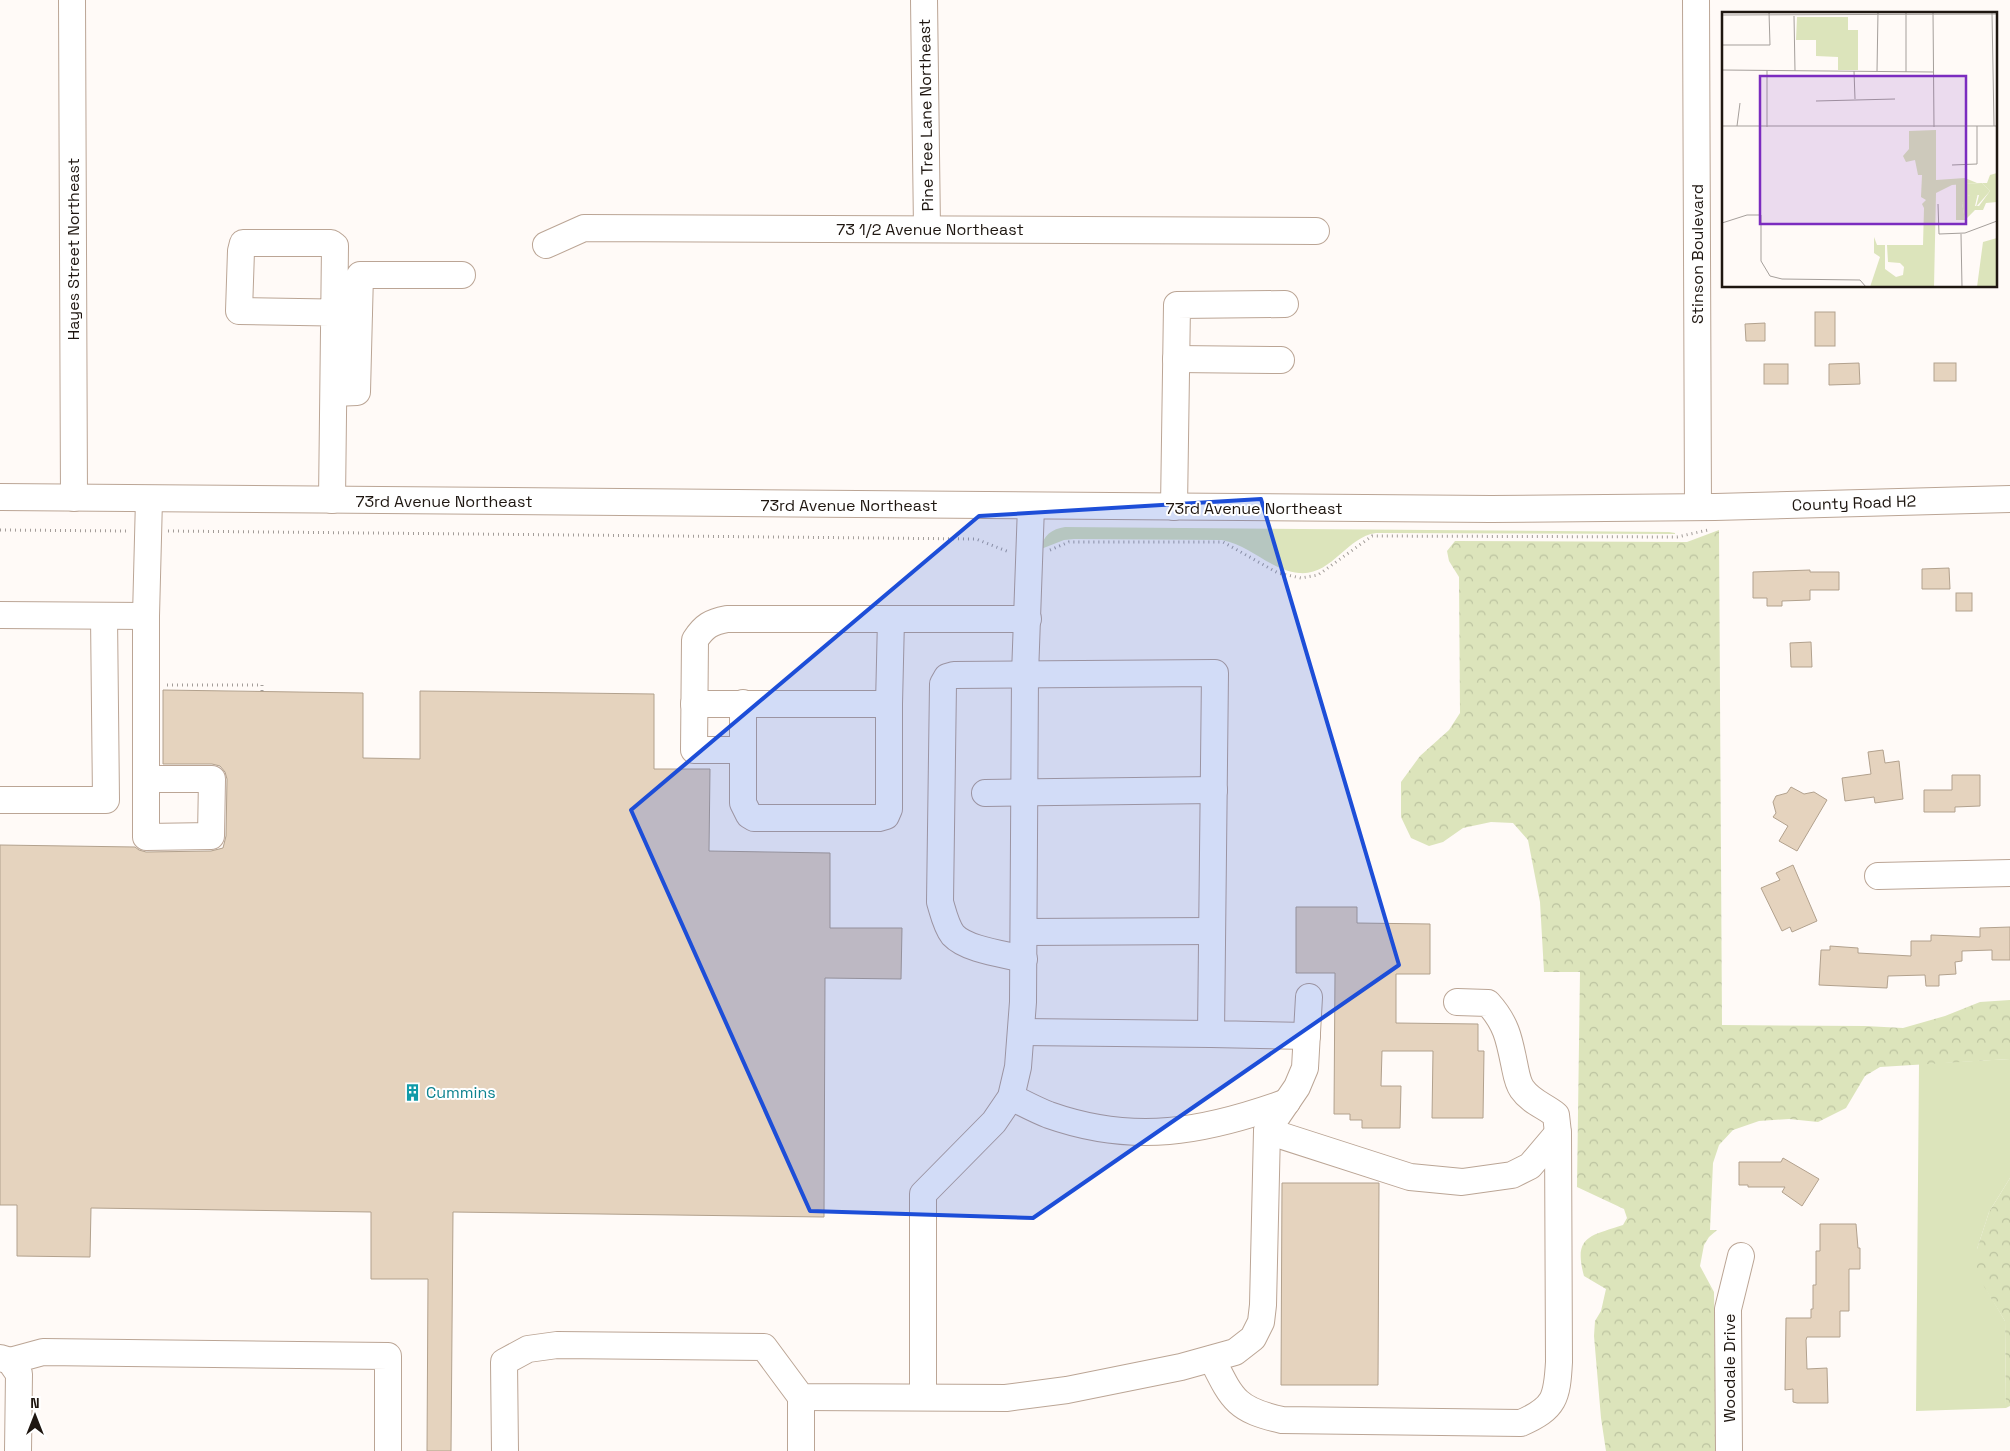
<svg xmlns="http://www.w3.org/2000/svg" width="2010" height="1451" font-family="'Space Grotesk',sans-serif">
<defs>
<pattern id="forest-crowns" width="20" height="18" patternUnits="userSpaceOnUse" patternTransform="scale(1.25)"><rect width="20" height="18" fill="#dce4bb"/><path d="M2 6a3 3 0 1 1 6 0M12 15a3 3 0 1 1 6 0" fill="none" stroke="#bcc3a0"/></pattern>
</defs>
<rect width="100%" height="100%" fill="#fffaf7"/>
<g fill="#dce4bb">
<path d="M 1065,527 L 1669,532 L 1675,533 L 1675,534 L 1376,533 C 1346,537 1332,576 1299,573 C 1270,570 1250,545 1222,540 L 1074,539 L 1064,540 L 1041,549 C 1043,535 1052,529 1065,527 Z"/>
<path d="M 2010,1059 L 2010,1178 L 1989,1212 L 1977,1249 L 1978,1275 L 2005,1321 L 2006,1408 L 1916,1411 L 1919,1064 Z"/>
</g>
<g fill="url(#forest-crowns)">
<path d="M 1719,530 L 1722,1025 L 1865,1026 L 1903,1028 L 1945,1016 L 1980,1002 L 2010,1000 L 2010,1059 L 1880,1067 L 1865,1076 L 1846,1108 L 1818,1122 L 1789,1119 L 1759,1121 L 1733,1130 L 1719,1145 L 1713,1163 L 1710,1230 L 1717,1230 L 1709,1237 L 1704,1245 L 1700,1266 L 1714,1292 L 1716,1451 L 1606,1451 L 1601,1418 L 1594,1336 L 1595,1321 L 1601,1311 L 1606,1289 L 1584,1276 C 1573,1236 1590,1236 1623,1225 L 1627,1218 L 1624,1209 L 1577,1187 L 1580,972 L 1544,972 L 1540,902 L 1528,840 L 1513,823 L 1491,822 L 1463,828 L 1443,842 L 1429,846 L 1411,838 L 1401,817 L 1401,782 L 1420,756 L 1449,730 L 1460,713 L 1459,577 L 1449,561 L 1447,551 L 1455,541 L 1687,542 Z"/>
<path d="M 2010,1178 L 2010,1406 L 2006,1408 L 2005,1321 L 1977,1275 L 1977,1249 L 1989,1212 Z"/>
</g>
<g fill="#e5d3be" stroke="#b2a18d">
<rect x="1815" y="312" width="20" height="34"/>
<path d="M 1765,323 L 1765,341 L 1746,341 L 1745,324 Z"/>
<path d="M 1859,363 L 1860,384 L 1829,385 L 1829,364 Z"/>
<rect x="1934" y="363" width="22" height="18"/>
<rect x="1764" y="364" width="24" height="20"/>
<path d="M 1949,568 L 1950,589 L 1922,589 L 1922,569 Z"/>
<path d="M 1810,570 L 1810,572 L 1839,572 L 1839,590 L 1810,590 L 1810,600 L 1782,601 L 1782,606 L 1767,606 L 1767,598 L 1753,598 L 1753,572 Z"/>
<rect x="1956" y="593" width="16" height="18"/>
<path d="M 1811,642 L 1812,667 L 1791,667 L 1790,643 Z"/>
<path d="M 163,690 L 363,693 L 363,758 L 420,759 L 420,691 L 654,694 L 654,769 L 710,769 L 709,851 L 830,853 L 830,928 L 902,928 L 901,979 L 825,978 L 824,1217 L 453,1212 L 451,1451 L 427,1451 L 428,1279 L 371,1279 L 371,1212 L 91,1208 L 90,1257 L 17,1256 L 17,1205 L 0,1205 L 0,845 L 135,847 L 139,850 L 146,852 L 211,851 L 223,848 L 226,836 L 227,779 L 225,772 L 220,766 L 212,764 L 163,764 Z"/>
<path d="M 1883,750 L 1885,763 L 1899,761 L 1903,799 L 1875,803 L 1874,797 L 1845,801 L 1842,778 L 1871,774 L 1868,752 Z"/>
<path d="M 1952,775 L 1980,775 L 1980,806 L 1955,807 L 1955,812 L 1924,812 L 1924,790 L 1952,790 Z"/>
<path d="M 1791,787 L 1804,794 L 1814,792 L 1827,800 L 1797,851 L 1779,841 L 1788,826 L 1773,817 L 1776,813 L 1773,802 L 1776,796 L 1787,793 Z"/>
<path d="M 1793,865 L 1817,921 L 1792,932 L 1790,927 L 1782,931 L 1761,888 L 1780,880 L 1776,873 Z"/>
<path d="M 1296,907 L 1357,907 L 1357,923 L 1430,924 L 1430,974 L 1396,974 L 1396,1023 L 1478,1024 L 1478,1051 L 1484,1051 L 1483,1118 L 1432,1118 L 1433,1051 L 1382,1051 L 1381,1086 L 1401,1086 L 1400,1128 L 1362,1128 L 1362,1120 L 1350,1120 L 1350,1114 L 1334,1114 L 1335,973 L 1296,973 Z"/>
<path d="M 2010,927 L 2010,960 L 1992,960 L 1992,950 L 1962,951 L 1962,961 L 1955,962 L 1956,974 L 1939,975 L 1939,986 L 1926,986 L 1925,975 L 1888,976 L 1887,988 L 1819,985 L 1821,950 L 1830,950 L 1830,946 L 1858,948 L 1858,953 L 1911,956 L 1911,941 L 1931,941 L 1931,935 L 1980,937 L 1980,928 Z"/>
<path d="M 1783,1158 L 1819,1179 L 1802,1206 L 1782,1192 L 1785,1187 L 1748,1187 L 1748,1185 L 1739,1185 L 1739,1162 L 1781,1162 Z"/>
<path d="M 1282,1183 L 1379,1183 L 1378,1385 L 1281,1385 Z"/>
<path d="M 1820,1224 L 1856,1224 L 1858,1248 L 1860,1248 L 1860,1269 L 1849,1269 L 1849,1311 L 1840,1311 L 1840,1337 L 1807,1337 L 1806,1340 L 1807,1369 L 1827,1368 L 1828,1403 L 1797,1403 L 1793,1402 L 1793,1389 L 1785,1390 L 1786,1318 L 1811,1318 L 1811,1309 L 1813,1309 L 1813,1285 L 1816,1285 L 1816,1251 L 1820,1251 Z"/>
</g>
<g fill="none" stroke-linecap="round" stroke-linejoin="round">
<defs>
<g id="minor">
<path d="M 72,0 L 74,498"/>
<path d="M 924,0 L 927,229"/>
<path d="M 1696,0 L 1698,507"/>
<path d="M 546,245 L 584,228 L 1316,231"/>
<path d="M 1176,359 L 1281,360"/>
<path d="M 334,393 L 357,392 L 359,313"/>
<path d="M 0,497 L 1491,509 L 1715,507 L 2010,499"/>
<path d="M 332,500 C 333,415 334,331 335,246 L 331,243 L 243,243 L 241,251 L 239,311 L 359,313 L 360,275 L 462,275"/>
<path d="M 1174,507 L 1177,305 L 1285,304"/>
<path d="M 0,615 L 146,616"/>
<path d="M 694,704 L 889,704 L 889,809 L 886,816 L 879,818 L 754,818 L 749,815 L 743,803 L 743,703"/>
<path d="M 889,704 L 891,619"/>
<path d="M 743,750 L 694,750 L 695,640 C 704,626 711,622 727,619 L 1028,619"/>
<path d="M 147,779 L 212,779 L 211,836 L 146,837 L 146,616 L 149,499"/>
<path d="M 985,793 L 1214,790"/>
<path d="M 0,800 L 106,800 L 104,616"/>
<path d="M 1878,876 L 2010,873"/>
<path d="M 1025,932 L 1212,931"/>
<path d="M 1024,959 C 1004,954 967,950 953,935 C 946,926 943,912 940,902 L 943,684 L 947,677 L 954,675 L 1215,673 L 1211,1034 L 1307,1036"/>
<path d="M 1021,1032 L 1211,1034"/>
<path d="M 1011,1097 C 1023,1103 1036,1110 1049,1115 C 1134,1145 1204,1132 1287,1102"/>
<path d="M 1267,1131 L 1410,1177 L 1462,1182 L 1512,1175 L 1530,1166 L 1558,1133"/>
<path d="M 0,1358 L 10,1361 L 19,1374 L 18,1451"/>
<path d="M 1212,1359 C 1232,1399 1236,1410 1282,1420 L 1521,1423 C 1555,1408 1557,1398 1559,1362 L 1558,1133 L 1556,1115 C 1545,1106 1531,1102 1522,1089 C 1517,1082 1516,1072 1514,1063 C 1509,1038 1506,1023 1488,1003 L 1457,1002"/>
<path d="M 10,1361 L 43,1352 L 388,1356 L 388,1451"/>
<path d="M 801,1397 L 801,1451"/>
<path d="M 923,1397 L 923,1194 L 994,1122 L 1011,1097 L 1018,1067 L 1023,1002 L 1025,675 L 1031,506"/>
<path d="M 505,1451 L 504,1362 L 528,1349 L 557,1345 L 764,1347 L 801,1397 L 1006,1398 L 1067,1390 L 1181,1367 L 1235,1352 L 1253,1338 L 1261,1322 L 1263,1305 L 1267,1131 L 1297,1087 L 1305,1068 L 1309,997"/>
<path d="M 1729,1451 L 1728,1309 L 1741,1256"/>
</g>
</defs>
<use href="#minor" stroke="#bba595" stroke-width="28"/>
<g stroke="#a39d99" stroke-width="3" stroke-dasharray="1 4" stroke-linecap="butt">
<path d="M 0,530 L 127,531"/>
<path d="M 168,531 L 976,539 L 1009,552"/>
<path d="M 1050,550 L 1069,542 L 1223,542 L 1278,573 L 1301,578 L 1318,575 L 1372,536 L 1677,537 L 1708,530"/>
<path d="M 167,685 L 262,685 L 262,691"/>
</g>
<use href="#minor" stroke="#fff" stroke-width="26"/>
</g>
<path fill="#1d4ed8" fill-opacity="0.2" stroke="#1d4ed8" stroke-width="4" stroke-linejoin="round" d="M 1261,499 L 1399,965 L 1033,1218 L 810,1211 L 631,810 L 979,516 Z"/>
<defs>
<symbol id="building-bare" viewBox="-9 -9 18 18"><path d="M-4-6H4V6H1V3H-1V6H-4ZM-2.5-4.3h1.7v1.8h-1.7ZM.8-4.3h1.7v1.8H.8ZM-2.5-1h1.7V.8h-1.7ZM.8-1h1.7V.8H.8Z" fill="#0f9aa8" stroke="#fff" stroke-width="2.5" paint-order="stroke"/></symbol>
</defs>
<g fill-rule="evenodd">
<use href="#building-bare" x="400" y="1080" width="25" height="25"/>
</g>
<g text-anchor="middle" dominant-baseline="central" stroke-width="4" stroke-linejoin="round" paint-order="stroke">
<g font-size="16" fill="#1e1610" stroke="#fff">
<text transform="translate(926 115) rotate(-91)">Pine Tree Lane Northeast</text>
<text x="930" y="229">73 1/2 Avenue Northeast</text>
<text transform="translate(73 249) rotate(-90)">Hayes Street Northeast</text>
<text transform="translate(1697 254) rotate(-90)">Stinson Boulevard</text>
<text x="444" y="501">73rd Avenue Northeast</text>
<text transform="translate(1854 503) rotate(-2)">County Road H2</text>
<text x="849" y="505">73rd Avenue Northeast</text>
<text x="1254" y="508">73rd Avenue Northeast</text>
<text transform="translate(1729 1368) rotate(-90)">Woodale Drive</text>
</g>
<g font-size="16" fill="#0d838f" stroke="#fff" text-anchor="start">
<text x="426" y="1092">Cummins</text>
</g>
</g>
<g transform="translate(1722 12)">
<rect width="275" height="275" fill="#fffaf7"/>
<path d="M 126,5 L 126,18 L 136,18 L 136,58 L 116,58 L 116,45 L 94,44 L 94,28 L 74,28 L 75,5 ZM 260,171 L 268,179 L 254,195 L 257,183 L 247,183 L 240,191 L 243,208 L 234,208 L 234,172 Z" fill="#dce4bb"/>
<path d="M 214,118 L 214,168 L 243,166 L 255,171 L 230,173 L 214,181 L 212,275 L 148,275 L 158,245 L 152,241 L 152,225 L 155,233 L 163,233 L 163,257 L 174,265 L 181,263 L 182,255 L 178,251 L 166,250 L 165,233 L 201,233 L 202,196 L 200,192 L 204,188 L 199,185 L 200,163 L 196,163 L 193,148 L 184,150 L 181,144 L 187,137 L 187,119 ZM 275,161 L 275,190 L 264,191 L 261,198 L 253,198 L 243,208 L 240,191 L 244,184 L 256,181 L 253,194 L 257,194 L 268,179 L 260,171 L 265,171 L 268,163 ZM 275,226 L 275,275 L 255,275 L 261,230 Z" fill="#dce4bb"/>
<path fill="none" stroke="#a59f9b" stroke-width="1" d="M 184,0 L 184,60M 211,0 L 212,115M 270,1 L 272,114M 0,3 L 275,2M 72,4 L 73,59M 0,33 L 48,33 L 47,0M 0,58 L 212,60M 45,58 L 45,115M 132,59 L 133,87M 155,59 L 156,0M 94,89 L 173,87M 0,114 L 275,114M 15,114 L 18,91M 230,153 L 255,152 L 255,114M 216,192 L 217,222 L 243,221 L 275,209M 0,211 L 25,203 L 39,203 L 39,249 L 48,264 L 60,267 L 138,268 L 144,275M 239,222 L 240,275"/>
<path fill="#7b2cbf" fill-opacity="0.15" stroke="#7b2cbf" stroke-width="2.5" d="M 38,64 L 244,64 L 244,212 L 38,212 Z"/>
<rect width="275" height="275" fill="none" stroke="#1e1610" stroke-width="2.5"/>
</g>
<g transform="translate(35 1416)" stroke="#ffffff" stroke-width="4" paint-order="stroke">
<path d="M0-4L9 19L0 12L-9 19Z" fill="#1e1610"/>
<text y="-8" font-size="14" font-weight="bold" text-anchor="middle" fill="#1e1610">N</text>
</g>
</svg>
